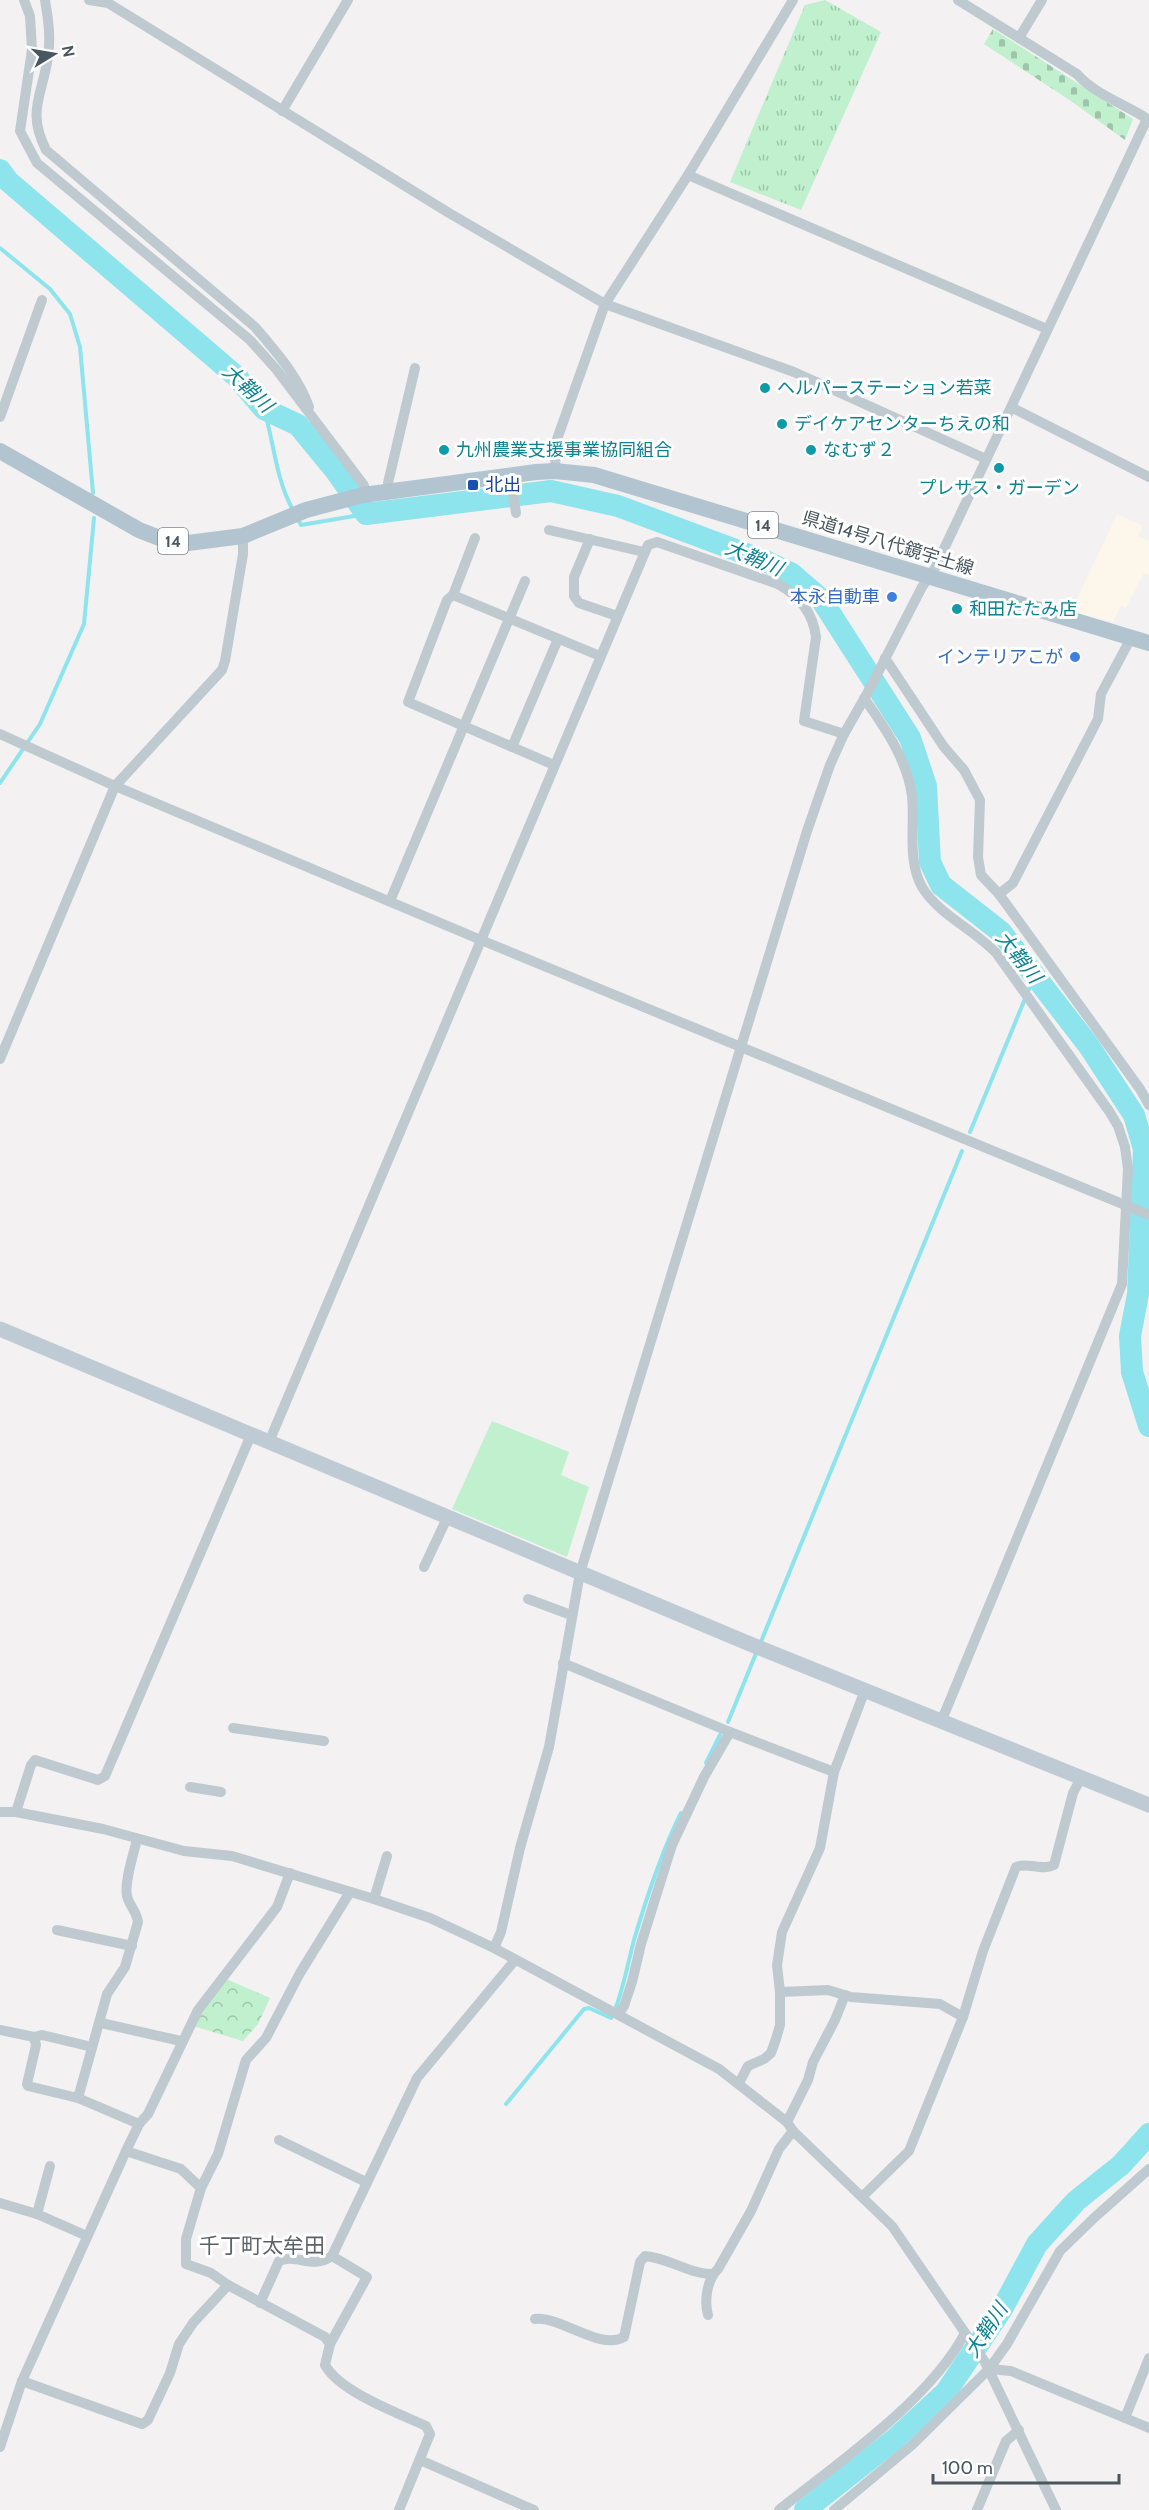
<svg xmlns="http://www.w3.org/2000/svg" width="1149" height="2510" font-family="Cabin,'Noto Sans JP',sans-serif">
<defs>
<pattern id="grass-tufts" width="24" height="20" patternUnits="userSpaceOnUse" patternTransform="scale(1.5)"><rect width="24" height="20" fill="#c0f0cd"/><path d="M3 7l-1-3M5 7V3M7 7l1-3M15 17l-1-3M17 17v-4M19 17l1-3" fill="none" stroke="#9ec5aa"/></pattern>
<pattern id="forest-crowns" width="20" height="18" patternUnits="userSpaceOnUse" patternTransform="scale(1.5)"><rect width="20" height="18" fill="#c0f0cd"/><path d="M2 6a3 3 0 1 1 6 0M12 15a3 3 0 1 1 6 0" fill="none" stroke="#9ec5aa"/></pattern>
<pattern id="cemetery-stones" width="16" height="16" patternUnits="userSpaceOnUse" patternTransform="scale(1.5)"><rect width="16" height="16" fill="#c0f0cd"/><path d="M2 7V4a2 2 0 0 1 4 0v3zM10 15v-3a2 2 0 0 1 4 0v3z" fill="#9ec5aa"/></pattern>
</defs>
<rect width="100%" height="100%" fill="#f3f1f1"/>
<path fill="#fcf6eb" d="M 1117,514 L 1143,526 L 1138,536 L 1149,541 L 1149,575 L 1144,573 L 1126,608 L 1121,606 L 1113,622 L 1071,611 Z"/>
<path fill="url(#grass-tufts)" d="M 825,0 L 881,32 L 801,210 L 730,182 L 805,5 Z"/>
<path fill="url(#forest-crowns)" d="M 226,1979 L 270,1998 L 258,2024 L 243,2041 L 193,2026 Z"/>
<path fill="url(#cemetery-stones)" d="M 993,29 L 1133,119 L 1125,140 L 1071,101 L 984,44 Z"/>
<path fill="#c0f0cd" d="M 492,1421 L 569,1452 L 561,1475 L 589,1487 L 567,1557 L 452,1509 Z"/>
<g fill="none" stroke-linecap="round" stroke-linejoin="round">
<g stroke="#8de4ed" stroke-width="4">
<path d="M 0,248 L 50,289 L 70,314 L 80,347 L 93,493"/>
<path d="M 264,409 C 274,443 276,480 293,510"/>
<path d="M 298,520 L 301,525 L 366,514"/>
<path d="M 0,783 L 40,724 L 84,624 L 94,518"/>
<path d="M 970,1132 L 1034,977"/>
<path d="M 760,1644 L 962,1151"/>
<path d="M 728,1722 L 757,1651"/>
<path d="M 706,1763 L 720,1735"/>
<path d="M 616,2007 C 624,1985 628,1963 634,1940 C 647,1896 661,1853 681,1813"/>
<path d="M 506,2104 L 584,2009 L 589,2008 L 611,2018 L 612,2016"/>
</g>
<g stroke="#8de4ed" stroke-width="22">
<path d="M 0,170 L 8,181 L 236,376 L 264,409 L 298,425 L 335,470 L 366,514 L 551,491 L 618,506 L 765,561 L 792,574 L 821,599 L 910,738 L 926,786 L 930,862 L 941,885 L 1001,932 L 1089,1046 L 1134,1115 L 1144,1149 L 1138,1294 L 1130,1336 L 1132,1372 L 1149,1426"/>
<path d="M 805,2510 L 895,2439 L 946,2392 L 1002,2309 L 1037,2244 L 1076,2201 L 1121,2165 L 1149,2134"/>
</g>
<g stroke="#becad0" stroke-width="10">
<path d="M 24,0 L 30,16 L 32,50 L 20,131 L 37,163 L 250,340 L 276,369 L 363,484 L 368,494"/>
<path d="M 45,0 C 48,18 51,37 48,56 C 43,95 26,110 46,150 L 255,327 C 276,352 298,376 309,407"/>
<path d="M 89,0 L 108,3 L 449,213 L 605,304 L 794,372 L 986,459"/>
<path d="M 958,0 L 1077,74 C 1094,94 1127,105 1149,120"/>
<path d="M 1019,38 L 1042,0"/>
<path d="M 282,111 L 348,0"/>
<path d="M 688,175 L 1047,329"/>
<path d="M 1013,408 L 1149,477"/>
<path d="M 0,417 L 42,300"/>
<path d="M 555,471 L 556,442 L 605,304 L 688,175 L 793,0"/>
<path d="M 510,475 L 516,513"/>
<path d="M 391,491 L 388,483 L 415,368"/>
<path d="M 549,530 L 644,552"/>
<path d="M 475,538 L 453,595 L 447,600 L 408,702 L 554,765"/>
<path d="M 590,539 L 574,577 L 574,596 L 579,603 L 617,616"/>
<path d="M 453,595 L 600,656"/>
<path d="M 885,658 L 944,747 L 964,770 L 980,800 L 978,857 L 981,875 L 999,894 L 1140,1089 L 1149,1105"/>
<path d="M 864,698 C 885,728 907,759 912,796 C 915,825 907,861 922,887 C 939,915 975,930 997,954 L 1109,1111 L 1118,1126 L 1125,1147 L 1128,1169 L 1122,1284 L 941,1722"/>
<path d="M 0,734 L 115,786 L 481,940 L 1149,1215"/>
<path d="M 512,747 L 558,639"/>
<path d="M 999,894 L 1013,883 L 1098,719 L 1101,694 L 1131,638"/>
<path d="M 390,901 L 525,581"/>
<path d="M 0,1059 L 115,786 L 222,670 L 225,661 L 243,554 L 243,536"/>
<path d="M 269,1442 L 648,545 L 657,542 L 778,584 C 800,596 813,613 816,637 L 804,721 L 844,734"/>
<path d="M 424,1567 L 447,1518"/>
<path d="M 528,1599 L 571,1615"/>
<path d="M 563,1663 L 730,1732 L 834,1772"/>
<path d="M 233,1728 L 324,1741"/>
<path d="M 190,1787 L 221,1792"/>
<path d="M 0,1812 L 16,1812 L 103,1829 L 184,1851 L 232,1856 L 374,1899 L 430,1918 L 494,1948 L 719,2069 L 787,2122 L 793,2131 L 892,2226 L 985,2362 L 1056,2510"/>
<path d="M 16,1812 L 31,1765 L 35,1760 L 98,1780 L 105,1776 L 251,1435"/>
<path d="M 374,1899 L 387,1856"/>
<path d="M 57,1930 L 132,1946"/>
<path d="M 494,1948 L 501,1932 L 520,1848 L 549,1747 L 580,1573 L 807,831 L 830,765 L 844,734 L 868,692 L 922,587 L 935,568 L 1147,119"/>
<path d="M 780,1992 L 828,1990 L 851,1997 L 940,2004 L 963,2017 L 983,1951 L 1016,1867 C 1028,1862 1041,1871 1054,1865 L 1073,1793 L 1081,1778"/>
<path d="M 618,2014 L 624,2006 L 632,1982 L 641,1944 L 672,1845 L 704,1777 L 730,1732"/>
<path d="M 101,2023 L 181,2041"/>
<path d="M 0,2030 L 34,2037 L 42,2035 L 92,2047"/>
<path d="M 34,2037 L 36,2045 L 27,2084 L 28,2086 L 78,2098 L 139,2124"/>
<path d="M 739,2083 L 748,2066 L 764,2059 L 771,2053 L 776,2039 L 780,2025 L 780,1992 L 777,1965 L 782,1932 L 820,1848 L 834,1772 L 865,1690"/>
<path d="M 78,2098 L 107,1994 L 125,1967 L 138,1922 C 137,1912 129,1905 127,1896 C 124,1882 134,1853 137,1839"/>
<path d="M 787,2122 L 808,2080 L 813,2062 L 835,2020 L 845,1995"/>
<path d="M 279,2140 L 366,2182"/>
<path d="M 126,2151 L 181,2169 L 201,2188"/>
<path d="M 863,2196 L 909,2151 L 963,2017"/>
<path d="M 0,2203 L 37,2214 L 87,2236"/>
<path d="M 37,2214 L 50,2166"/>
<path d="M 228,2285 L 211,2273 L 186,2264 L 186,2239 L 201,2188 L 218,2154 L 246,2060 L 266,2038 L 300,1973 L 350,1892"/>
<path d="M 260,2303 L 279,2261 C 297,2253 312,2270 332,2256 L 417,2078 L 515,1960"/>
<path d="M 708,2315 C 704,2301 707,2279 718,2269 L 751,2211 L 779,2149 L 793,2131"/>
<path d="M 535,2319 C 561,2316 600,2351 624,2337 L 640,2262 L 645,2256 C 669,2258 689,2274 712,2274"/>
<path d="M 330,2344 L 367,2277 L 332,2256"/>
<path d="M 1149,2358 L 1125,2418 L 1149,2428"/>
<path d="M 989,2369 L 1011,2371 L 1125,2418"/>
<path d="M 22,2381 L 142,2424 L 148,2420 L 170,2373 L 179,2344 L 193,2323 L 228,2285 L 325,2337 L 330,2344 L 325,2365 C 340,2392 398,2413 426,2426 L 430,2434 L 399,2510"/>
<path d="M 0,2447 L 22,2381 L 126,2151 L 139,2124 L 148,2114 L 198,2010 L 277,1907 L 290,1873"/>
<path d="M 420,2460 L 534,2510"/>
<path d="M 779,2510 C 838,2463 930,2400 965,2333"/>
<path d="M 834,2510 L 912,2445 L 989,2369 L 1007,2344 L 1060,2251 L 1094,2218 L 1149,2169"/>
<path d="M 977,2510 L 1006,2441 L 1019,2430"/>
</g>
<path stroke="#bfcbd4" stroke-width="15" d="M 0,1329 L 750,1644 L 1149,1805"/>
<path stroke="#b1c4cf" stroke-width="16" d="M 0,451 L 139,530 L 167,541 L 188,543 L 243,536 L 306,510 L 363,495 L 536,472 L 555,471 L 594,475 L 1149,643"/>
</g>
<g fill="#0f9aa8" stroke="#fff" stroke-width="2">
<circle cx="765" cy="388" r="6"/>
<circle cx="782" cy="424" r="6"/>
<circle cx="444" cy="450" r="6"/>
<circle cx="811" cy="450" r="6"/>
<circle cx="999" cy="468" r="6"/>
<circle cx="957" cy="609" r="6"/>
</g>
<rect fill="#1a4fb4" stroke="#fff" stroke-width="2" x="467" y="479" width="12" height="12" rx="3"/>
<g fill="#3f7fe0" stroke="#fff" stroke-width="2">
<circle cx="892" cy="597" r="6"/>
<circle cx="1075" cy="657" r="6"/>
</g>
<g text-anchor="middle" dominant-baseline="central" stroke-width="6" stroke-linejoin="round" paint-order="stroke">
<g fill="#fff" stroke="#7f898f" stroke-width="1.5">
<rect x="748" y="512" width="30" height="26" rx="4.5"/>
<rect x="158" y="528" width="30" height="26" rx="4.5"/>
</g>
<g font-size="16" font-weight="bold" fill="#48575f">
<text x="763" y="525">14</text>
<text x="173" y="541">14</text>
</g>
<g font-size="18" fill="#0d838f" stroke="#fff" text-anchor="start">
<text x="777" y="388">ヘルパーステーション若菜</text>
<text x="794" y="424">デイケアセンターちえの和</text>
<text x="456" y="450">九州農業支援事業協同組合</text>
<text x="823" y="450">なむず２</text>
<text x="999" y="488" text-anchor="middle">プレサス・ガーデン</text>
<text x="969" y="609">和田たたみ店</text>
</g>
<g font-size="18" fill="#164399" stroke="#fff" text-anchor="start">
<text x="485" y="485">北出</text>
</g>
<g font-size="18" fill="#48575f" stroke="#fff">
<text transform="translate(888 543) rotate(17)">県道14号八代鏡宇土線</text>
</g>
<g font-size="18" fill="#366cbe" stroke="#fff" text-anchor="end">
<text x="880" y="597">本永自動車</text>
<text x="1063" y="657">インテリアこが</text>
</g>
<g font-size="20" font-style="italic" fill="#0d838f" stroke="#fff">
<text transform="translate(248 388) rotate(43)">大鞘川</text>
<text transform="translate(754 558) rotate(23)">大鞘川</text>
<text transform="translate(1019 957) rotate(51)">大鞘川</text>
<text transform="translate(986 2330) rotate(-57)">大鞘川</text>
</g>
<g font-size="21" fill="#5d6266" stroke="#fff">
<text x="262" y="2245">千丁町太牟田</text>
</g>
</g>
<g transform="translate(54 54) rotate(79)" stroke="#ffffff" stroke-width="4.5" paint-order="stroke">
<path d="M0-4.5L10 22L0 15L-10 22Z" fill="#48575f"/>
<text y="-9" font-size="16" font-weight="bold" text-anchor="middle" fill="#48575f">N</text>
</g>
<path d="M933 2474v9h186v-9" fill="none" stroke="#48575f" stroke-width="3"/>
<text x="942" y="2474" font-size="18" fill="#48575f" stroke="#ffffff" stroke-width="4.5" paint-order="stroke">100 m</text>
</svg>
